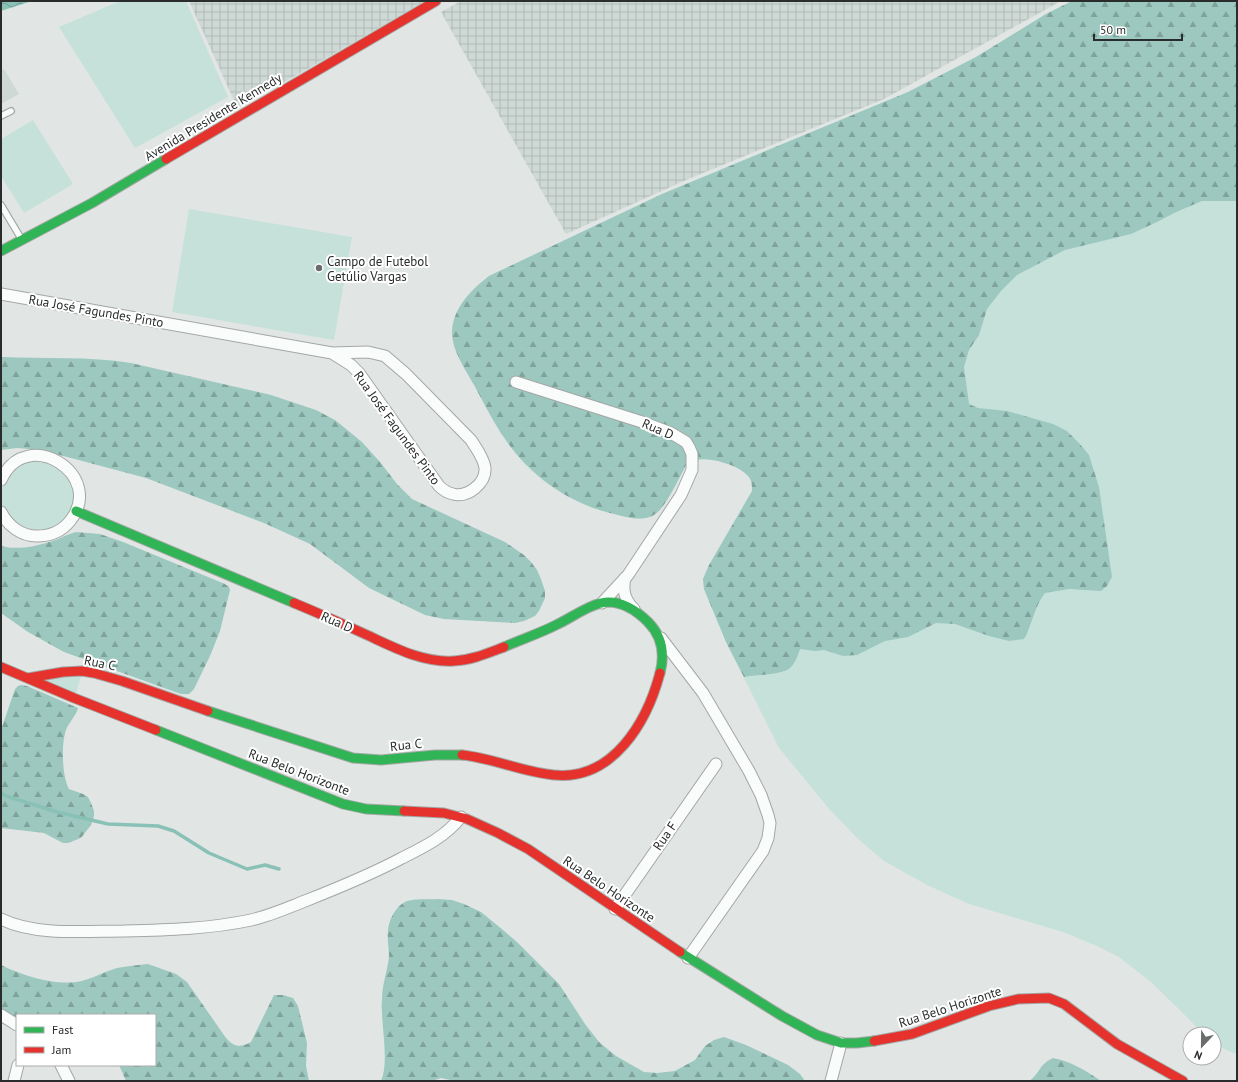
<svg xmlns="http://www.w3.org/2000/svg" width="1238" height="1082" font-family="'PT Sans',sans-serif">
<defs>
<pattern id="industrial-grid" width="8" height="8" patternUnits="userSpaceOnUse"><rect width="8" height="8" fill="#ced8d5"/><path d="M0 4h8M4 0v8" fill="none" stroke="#b1bab7"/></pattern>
<pattern id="forest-firs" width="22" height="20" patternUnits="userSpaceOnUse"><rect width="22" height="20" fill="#9cc8bf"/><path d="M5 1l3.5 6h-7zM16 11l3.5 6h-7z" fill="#7fa39b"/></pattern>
<pattern id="water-waves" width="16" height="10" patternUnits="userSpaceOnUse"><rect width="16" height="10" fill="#8ac1b6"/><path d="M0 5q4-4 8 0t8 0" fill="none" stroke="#719d94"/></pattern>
</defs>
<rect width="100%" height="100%" fill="#e1e6e4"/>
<path fill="#ced8d5" d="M 4,69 L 19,94 L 1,104 L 1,71 Z"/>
<g fill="url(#industrial-grid)">
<path d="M 189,1 L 425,1 L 297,75 L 237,107 Z"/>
<path d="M 461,1 L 1061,1 L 884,99 L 686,180 L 566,234 L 441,12 Z"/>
</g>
<g fill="#c6e1da">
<path d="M 120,1 L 186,1 L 228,97 L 135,148 L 59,27 Z"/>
<path d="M 1072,1 L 1237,1 L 1237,1054 L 1228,1051 L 1214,1043 L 1214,1034 L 1204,1034 L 1151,982 L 1119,957 L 1097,946 L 1063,932 L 969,904 L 927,885 L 884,861 L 858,839 L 830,810 L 779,748 L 726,642 L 704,589 L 703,579 L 705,574 L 752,491 C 752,485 752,480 748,476 C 739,464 702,454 688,462 C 680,475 665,511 652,516 C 639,522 623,516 610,513 C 565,502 525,473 501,433 C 497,428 495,422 492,417 C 487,407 482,397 476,388 C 467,371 452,352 452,332 C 453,308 471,290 489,276 L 662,194 L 908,92 L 976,57 L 1046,14 Z"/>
<path d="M 33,120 L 73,184 L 24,213 L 1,176 L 1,139 Z"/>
<path d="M 189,209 L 352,237 L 334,340 L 172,312 Z"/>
<path d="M 20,460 L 56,461 L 78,491 L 64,526 L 28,535 L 1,511 L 1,481 Z"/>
<path d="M 82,673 L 75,697 L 32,679 Z"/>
</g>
<g fill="url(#forest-firs)">
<path d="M 1072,1 L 1237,1 L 1237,201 L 1202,201 L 1174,213 L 1157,222 L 1131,234 L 1065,250 L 1017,275 L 1001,291 L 987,309 L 979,335 L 969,350 L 964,367 L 969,404 L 978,408 L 1007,411 L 1053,424 L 1067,431 L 1079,443 L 1089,455 L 1099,487 L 1112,577 L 1107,586 L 1101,591 L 1069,589 L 1045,593 C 1034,607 1033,623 1024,639 L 1009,641 L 989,636 L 955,624 L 936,623 L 908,637 L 885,641 L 857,655 L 843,656 L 824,650 L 815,651 L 800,649 C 798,655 795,664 790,668 C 782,675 755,675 744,677 L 726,642 L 704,589 L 703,579 L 709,565 L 752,491 C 752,485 752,480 748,476 C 739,464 702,454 688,462 C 680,475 665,511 652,516 C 639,522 623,516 610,513 C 564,501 526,472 501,433 C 491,418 483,401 474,385 C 466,370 452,351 452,332 C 453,308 471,290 489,276 L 662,194 L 908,92 L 976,57 L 1046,14 Z"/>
<path d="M 1,357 C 45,359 88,356 131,363 L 271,395 L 316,410 L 335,420 L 362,442 L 380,462 L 397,484 L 412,499 L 505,542 L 524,555 L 531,562 L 537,570 L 541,579 L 545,591 L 545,598 L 539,611 L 535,616 L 524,621 L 515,623 L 444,619 L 425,615 L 369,588 L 310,544 L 264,523 L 146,478 L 41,450 L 17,448 L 1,450 Z"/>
<path d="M 76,532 L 100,534 L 123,542 L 225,584 L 229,587 L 230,590 L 220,631 L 210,656 L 194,689 L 189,694 L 181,694 L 64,652 L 28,632 L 1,613 L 1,546 C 16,550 34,547 49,542 C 58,540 67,534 76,532 Z"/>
<path d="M 21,685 L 27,686 L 78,708 C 76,716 69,722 66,730 C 61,744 62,777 69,789 L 83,794 L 88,797 L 91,803 L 94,811 L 94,816 L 91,825 L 81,838 L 68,843 L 63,843 L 44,833 L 1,828 L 1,730 L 15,689 L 18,686 Z"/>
<path d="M 438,899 L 452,900 L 464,904 L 481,912 L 503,930 L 518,943 L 559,984 L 585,1024 L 599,1042 L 616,1056 L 644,1072 L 657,1073 L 675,1071 L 695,1060 L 705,1046 L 714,1040 L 724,1037 L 746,1045 L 788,1065 L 800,1074 L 805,1081 L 455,1081 L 441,1078 L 432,1081 L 381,1081 C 390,1061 380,1022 382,999 C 382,985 387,972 389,957 C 389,948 387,939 388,930 C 389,920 395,907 405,902 C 413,898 429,900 438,899 Z"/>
<path d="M 148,964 L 176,974 L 187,982 L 226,1038 C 234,1047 240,1048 251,1042 L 274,995 L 283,995 L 293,998 L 298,1006 L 307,1043 L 306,1066 L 309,1081 L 126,1081 L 119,1065 L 155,1065 L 155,1015 L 17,1015 L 17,1018 L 1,1008 L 1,965 C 23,976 61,988 85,980 C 96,977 106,971 117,968 C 127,966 138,965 148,964 Z"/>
<path d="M 1053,1058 C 1071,1061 1086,1071 1101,1081 L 1029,1081 C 1040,1074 1039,1064 1053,1058 Z"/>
</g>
<path fill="url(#water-waves)" d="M 1,1 L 32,1 L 1,11 Z"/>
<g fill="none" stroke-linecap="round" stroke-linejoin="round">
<path stroke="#8ac1b6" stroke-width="3.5" d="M 1,793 L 6,796 L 57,812 L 108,824 L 158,826 L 174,831 L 209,853 L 247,869 L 265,865 L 279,869"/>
<defs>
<g id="lane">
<path d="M 1,116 L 11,111"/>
<path d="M 1,205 L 22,240"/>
</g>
<g id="street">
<path d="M 1,294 L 332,353 L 368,352 L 385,356 L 406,374 L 471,440 C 476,448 484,458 485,468 C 486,483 468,498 453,494 C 448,493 443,490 439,486 L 359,373 L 351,365 L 332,353"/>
<path d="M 516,382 L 642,422 L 671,433 L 686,442 L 689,447 L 692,454 L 692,470 L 681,495 L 628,575 L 602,603"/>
<path d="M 1,480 C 26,424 107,475 70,521 C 62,531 50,536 37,536 C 21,536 8,526 1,512"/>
<path d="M 625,578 C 622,591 625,600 634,609"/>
<path d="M 661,638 L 703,693 L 749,771 L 761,795 L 768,815 L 770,823 L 768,838 L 763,851 L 688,958"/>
<path d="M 615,909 L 716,764"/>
<path d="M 1,919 C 35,936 86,931 124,931 C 166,930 209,929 251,920 C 269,916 287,908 305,901 C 338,888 370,875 402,858 C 424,847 445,837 461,817"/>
<path d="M 1,1015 L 17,1025"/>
<path d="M 61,1065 L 69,1081"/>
<path d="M 14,1081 L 18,1065"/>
<path d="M 831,1081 L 841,1043"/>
</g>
<g id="fast">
<path d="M 1,251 L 92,203 L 166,159"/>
<path d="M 76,511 L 294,603"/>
<path d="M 504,647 C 522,639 541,633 558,624 C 573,617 591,603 608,602 C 624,602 638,612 648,622 C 663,637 665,654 660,673"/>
<path d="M 208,711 L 353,758 L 381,760 L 435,755 L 462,755"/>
<path d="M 156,730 L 343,804 L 366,809 L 404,811"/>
<path d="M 680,952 L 782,1016 L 817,1035 L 841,1043 L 857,1043 L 874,1041"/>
</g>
<g id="jam">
<path d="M 166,159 L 436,1"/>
<path d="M 294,603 C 318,613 343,624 367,635 C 395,648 423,663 454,661 C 472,660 488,653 504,647"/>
<path d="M 1,667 L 74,698 L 156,730"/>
<path d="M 28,678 L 63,672 L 82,671 L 94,673 L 122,681 L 208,711"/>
<path d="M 462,755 C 493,758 522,772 554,775 C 613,781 647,722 660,673"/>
<path d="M 404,811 L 444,813 L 467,819 L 498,833 L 528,849 L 680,952"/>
<path d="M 874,1041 L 912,1034 L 989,1006 L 1018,999 L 1049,998 L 1064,1004 L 1117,1044 L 1183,1081"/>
</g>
</defs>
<use href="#lane" stroke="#a3a7a5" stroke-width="8"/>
<use href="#street" stroke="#a3a7a5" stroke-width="13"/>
<use href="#fast" stroke="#a3a7a5" stroke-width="11"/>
<use href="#jam" stroke="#a3a7a5" stroke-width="11"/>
<use href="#lane" stroke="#fafbfb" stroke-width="5.5"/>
<use href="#street" stroke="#fafbfb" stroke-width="11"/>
<use href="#fast" stroke="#30b455" stroke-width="9"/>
<use href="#jam" stroke="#e5322d" stroke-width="9"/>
</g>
<circle fill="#6a6d6c" stroke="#fff" stroke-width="1.5" cx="319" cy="268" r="4"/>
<g text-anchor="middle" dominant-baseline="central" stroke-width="4" stroke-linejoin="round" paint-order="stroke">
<g font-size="13" fill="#2a2c2c" stroke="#fff">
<text transform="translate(213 117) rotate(-31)">Avenida Presidente Kennedy</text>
<text transform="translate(96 311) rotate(10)">Rua José Fagundes Pinto</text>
<text transform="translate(397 428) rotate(54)">Rua José Fagundes Pinto</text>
<text transform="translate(658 429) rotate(23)">Rua D</text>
<text transform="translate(337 622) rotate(24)">Rua D</text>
<text transform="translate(100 663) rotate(11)">Rua C</text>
<text transform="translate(406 745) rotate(-6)">Rua C</text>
<text transform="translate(299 772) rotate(21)">Rua Belo Horizonte</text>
<text transform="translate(665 836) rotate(-55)">Rua F</text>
<text transform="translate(609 889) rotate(34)">Rua Belo Horizonte</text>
<text transform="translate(950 1007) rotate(-18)">Rua Belo Horizonte</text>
</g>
<g font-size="13" fill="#2a2c2c" stroke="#fff" text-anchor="start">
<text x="327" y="261">Campo de Futebol<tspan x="327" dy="15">Getúlio Vargas</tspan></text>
</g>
</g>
<rect width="1238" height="1082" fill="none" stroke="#2a2c2c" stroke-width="4"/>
<rect x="16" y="1014" width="140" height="52" fill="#ffffff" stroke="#aaabab"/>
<rect x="24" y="1027" width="20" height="6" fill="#30b455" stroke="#aaabab"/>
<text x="52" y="1034" font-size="12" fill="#2a2c2c">Fast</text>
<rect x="24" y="1047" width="20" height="6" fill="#e5322d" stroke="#aaabab"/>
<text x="52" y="1054" font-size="12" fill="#2a2c2c">Jam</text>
<g transform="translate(1202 1046) rotate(202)"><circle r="19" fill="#ffffff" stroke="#aaabab"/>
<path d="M0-3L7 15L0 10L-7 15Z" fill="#6a6d6c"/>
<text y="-6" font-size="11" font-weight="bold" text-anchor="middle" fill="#2a2c2c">N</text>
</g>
<path d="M1094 34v6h88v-6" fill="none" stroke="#2a2c2c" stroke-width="2"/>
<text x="1100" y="34" font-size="12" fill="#2a2c2c" stroke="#ffffff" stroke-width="3" paint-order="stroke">50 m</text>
</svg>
